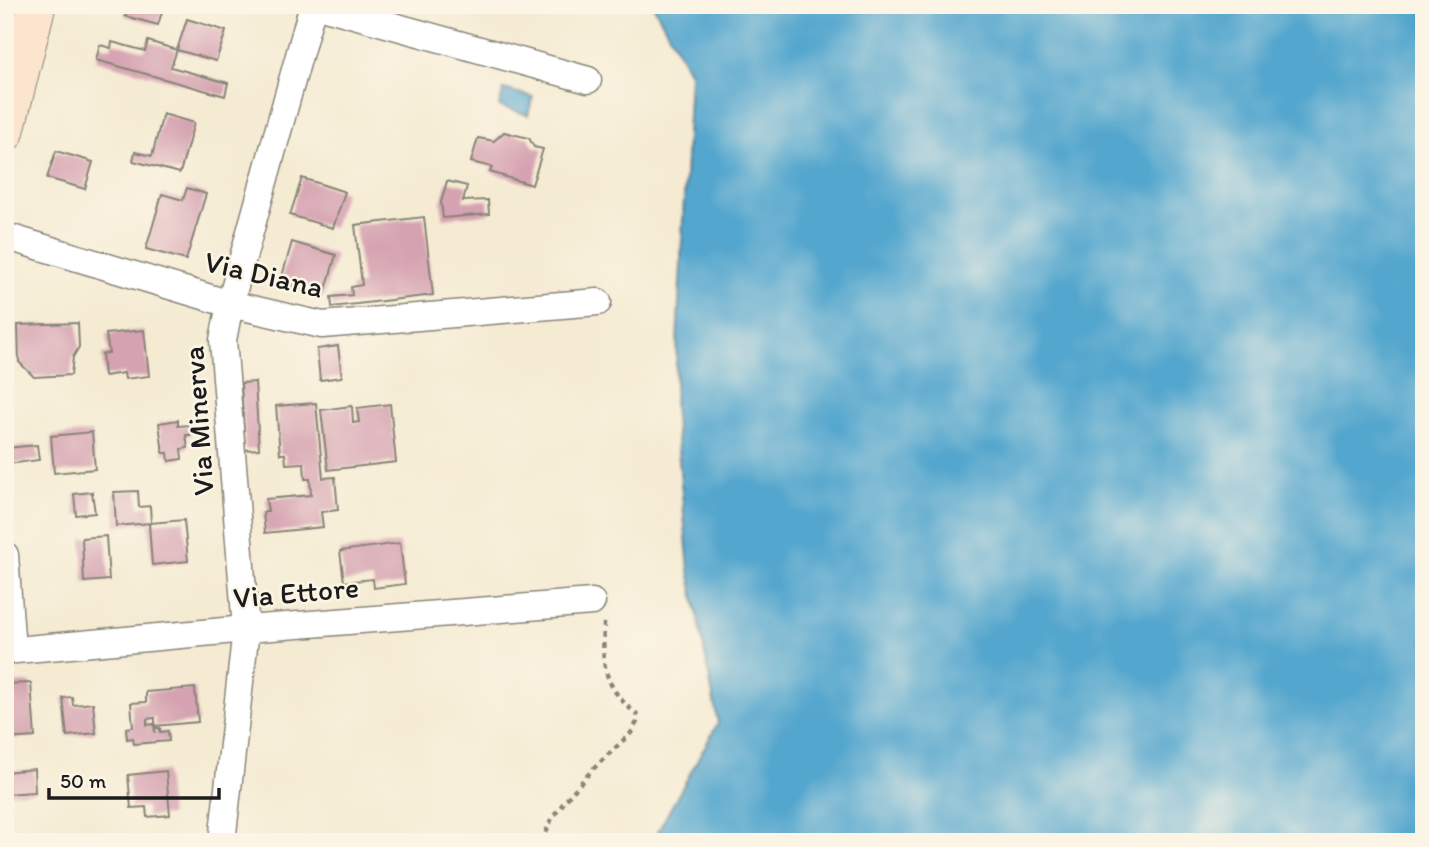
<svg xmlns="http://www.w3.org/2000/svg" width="1429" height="847" font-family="Itim,sans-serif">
<rect width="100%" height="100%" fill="#fcf5e5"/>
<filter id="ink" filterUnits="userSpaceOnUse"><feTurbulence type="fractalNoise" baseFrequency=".0143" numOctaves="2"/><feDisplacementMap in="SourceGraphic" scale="14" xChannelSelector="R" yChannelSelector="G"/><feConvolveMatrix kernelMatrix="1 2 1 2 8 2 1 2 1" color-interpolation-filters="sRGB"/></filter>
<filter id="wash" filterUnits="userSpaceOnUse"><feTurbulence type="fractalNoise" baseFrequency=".00686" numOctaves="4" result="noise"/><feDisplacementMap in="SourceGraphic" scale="28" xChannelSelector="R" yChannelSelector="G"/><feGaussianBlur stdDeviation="1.57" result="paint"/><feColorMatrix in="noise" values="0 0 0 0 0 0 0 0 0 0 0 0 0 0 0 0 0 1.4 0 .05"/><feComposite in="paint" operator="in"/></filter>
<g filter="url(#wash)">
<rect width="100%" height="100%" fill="#f5ebd3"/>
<g fill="#52a6ce" stroke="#376175" stroke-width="2">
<path d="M 653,5 L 1424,5 L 1424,842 L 652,842 L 718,723 L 689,570 L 674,406 L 690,73 Z"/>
<path d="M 504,89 L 533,97 L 528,115 L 499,106 Z"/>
</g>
<g id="blocks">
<g fill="#d5a2b1">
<path d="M 128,5 L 164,5 L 158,25 L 125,16 Z"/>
<path d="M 187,19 L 226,31 L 216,61 L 177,50 Z"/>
<path d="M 148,41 L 177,50 L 171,67 L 228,83 L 225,96 L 96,60 L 100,45 L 111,48 L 112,42 L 145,51 Z"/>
<path d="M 163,114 L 194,123 L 180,173 L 133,161 L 135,152 L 152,156 Z"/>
<path d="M 504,132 L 529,138 L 534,147 L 543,149 L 532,185 L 490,172 L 492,167 L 471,162 L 478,138 L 494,141 Z"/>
<path d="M 56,151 L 93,162 L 85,189 L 47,178 Z"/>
<path d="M 302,178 L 345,192 L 333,228 L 290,215 Z"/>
<path d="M 447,181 L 467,186 L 463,201 L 488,200 L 489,214 L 443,218 L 441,202 Z"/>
<path d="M 187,188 L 206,194 L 186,260 L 146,249 L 162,194 L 183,200 Z"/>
<path d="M 424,217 L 433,295 L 332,307 L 331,297 L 352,295 L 351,287 L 362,285 L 355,225 Z"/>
<path d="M 292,242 L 336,255 L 324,296 L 280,283 Z"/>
<path d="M 78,323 L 79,347 L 73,357 L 71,375 L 34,377 L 19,362 L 18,325 Z"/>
<path d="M 144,330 L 149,376 L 125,379 L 124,373 L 104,376 L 102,354 L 109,353 L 106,334 Z"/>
<path d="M 338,346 L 342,377 L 320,380 L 317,349 Z"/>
<path d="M 255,382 L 259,449 L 245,450 L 241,383 Z"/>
<path d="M 316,403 L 323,478 L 335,477 L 338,510 L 321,512 L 323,527 L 265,533 L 263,512 L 268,512 L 266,499 L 311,495 L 310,479 L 305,479 L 304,463 L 286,464 L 285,454 L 280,454 L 276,406 Z"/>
<path d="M 390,404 L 396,462 L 328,470 L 321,410 L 352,406 L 353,423 L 359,422 L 357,408 Z"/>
<path d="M 178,420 L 178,426 L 190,425 L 191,435 L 186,435 L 188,448 L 181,449 L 182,459 L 169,461 L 168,453 L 163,453 L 159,423 Z"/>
<path d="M 92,432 L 95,469 L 54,473 L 51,436 Z"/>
<path d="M 37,445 L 39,460 L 9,464 L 7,448 Z"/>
<path d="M 138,491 L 139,507 L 150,506 L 151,523 L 184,520 L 188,561 L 152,565 L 149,524 L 151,523 L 116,526 L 114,492 Z"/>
<path d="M 92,492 L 95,513 L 76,515 L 74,494 Z"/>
<path d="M 106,536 L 109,580 L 84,582 L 82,538 Z"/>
<path d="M 400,543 L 405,584 L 374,588 L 373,579 L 344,582 L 340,551 Z"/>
<path d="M 31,683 L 35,737 L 5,739 L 5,684 Z"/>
<path d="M 195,688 L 198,722 L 155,726 L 155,718 L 147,719 L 147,725 L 154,724 L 155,733 L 155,728 L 160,728 L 160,732 L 168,731 L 169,741 L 134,744 L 133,738 L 127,739 L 126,728 L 133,727 L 131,703 L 146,702 L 146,692 Z"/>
<path d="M 72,697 L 73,705 L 93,703 L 96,733 L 67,736 L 63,698 Z"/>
<path d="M 34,769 L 35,792 L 5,794 L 5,772 Z"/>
<path d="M 166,771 L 170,815 L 147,817 L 146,807 L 131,808 L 128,775 Z"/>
</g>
</g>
</g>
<g filter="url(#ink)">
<use href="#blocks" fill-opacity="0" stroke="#888478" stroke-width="2"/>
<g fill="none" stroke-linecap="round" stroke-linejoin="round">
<defs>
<g id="minor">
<path d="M 318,5 L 588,80"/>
<path d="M 5,236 L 230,304 L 322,325 L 598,302"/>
<path d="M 5,555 L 12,650"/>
<path d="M 5,651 L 246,629 L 592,602"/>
<path d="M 222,842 L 246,629 L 223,340 L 230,304 L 313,5"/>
</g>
<path id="secondary" d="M 5,133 L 37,5"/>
</defs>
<use href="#minor" stroke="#888478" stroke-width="29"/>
<use href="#secondary" stroke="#888478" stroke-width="39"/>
<path stroke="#888478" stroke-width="4.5" stroke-dasharray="5 5" stroke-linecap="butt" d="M 542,842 L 552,818 L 569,796 L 593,769 L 631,733 L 637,722 L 637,714 C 621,702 609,687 605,667 C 602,654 604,634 604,621"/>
<use href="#minor" stroke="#fff" stroke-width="26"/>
<use href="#secondary" stroke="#fce5cf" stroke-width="37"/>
</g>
</g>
<g text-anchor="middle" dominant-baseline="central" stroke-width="5" stroke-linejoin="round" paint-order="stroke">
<g font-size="30" fill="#1c1c1c" stroke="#fcf5e5">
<text transform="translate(264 274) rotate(13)">Via Diana</text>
<text transform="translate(198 421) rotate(-94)">Via Minerva</text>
<text transform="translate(296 592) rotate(-5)">Via Ettore</text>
</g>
</g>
<rect width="1429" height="847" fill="none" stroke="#fcf5e5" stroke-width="28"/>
<path d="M49 788v10h170v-10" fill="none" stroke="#1c1c1c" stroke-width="3.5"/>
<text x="60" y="788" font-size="21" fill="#1c1c1c" stroke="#fcf5e5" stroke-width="5" paint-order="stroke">50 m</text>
</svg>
